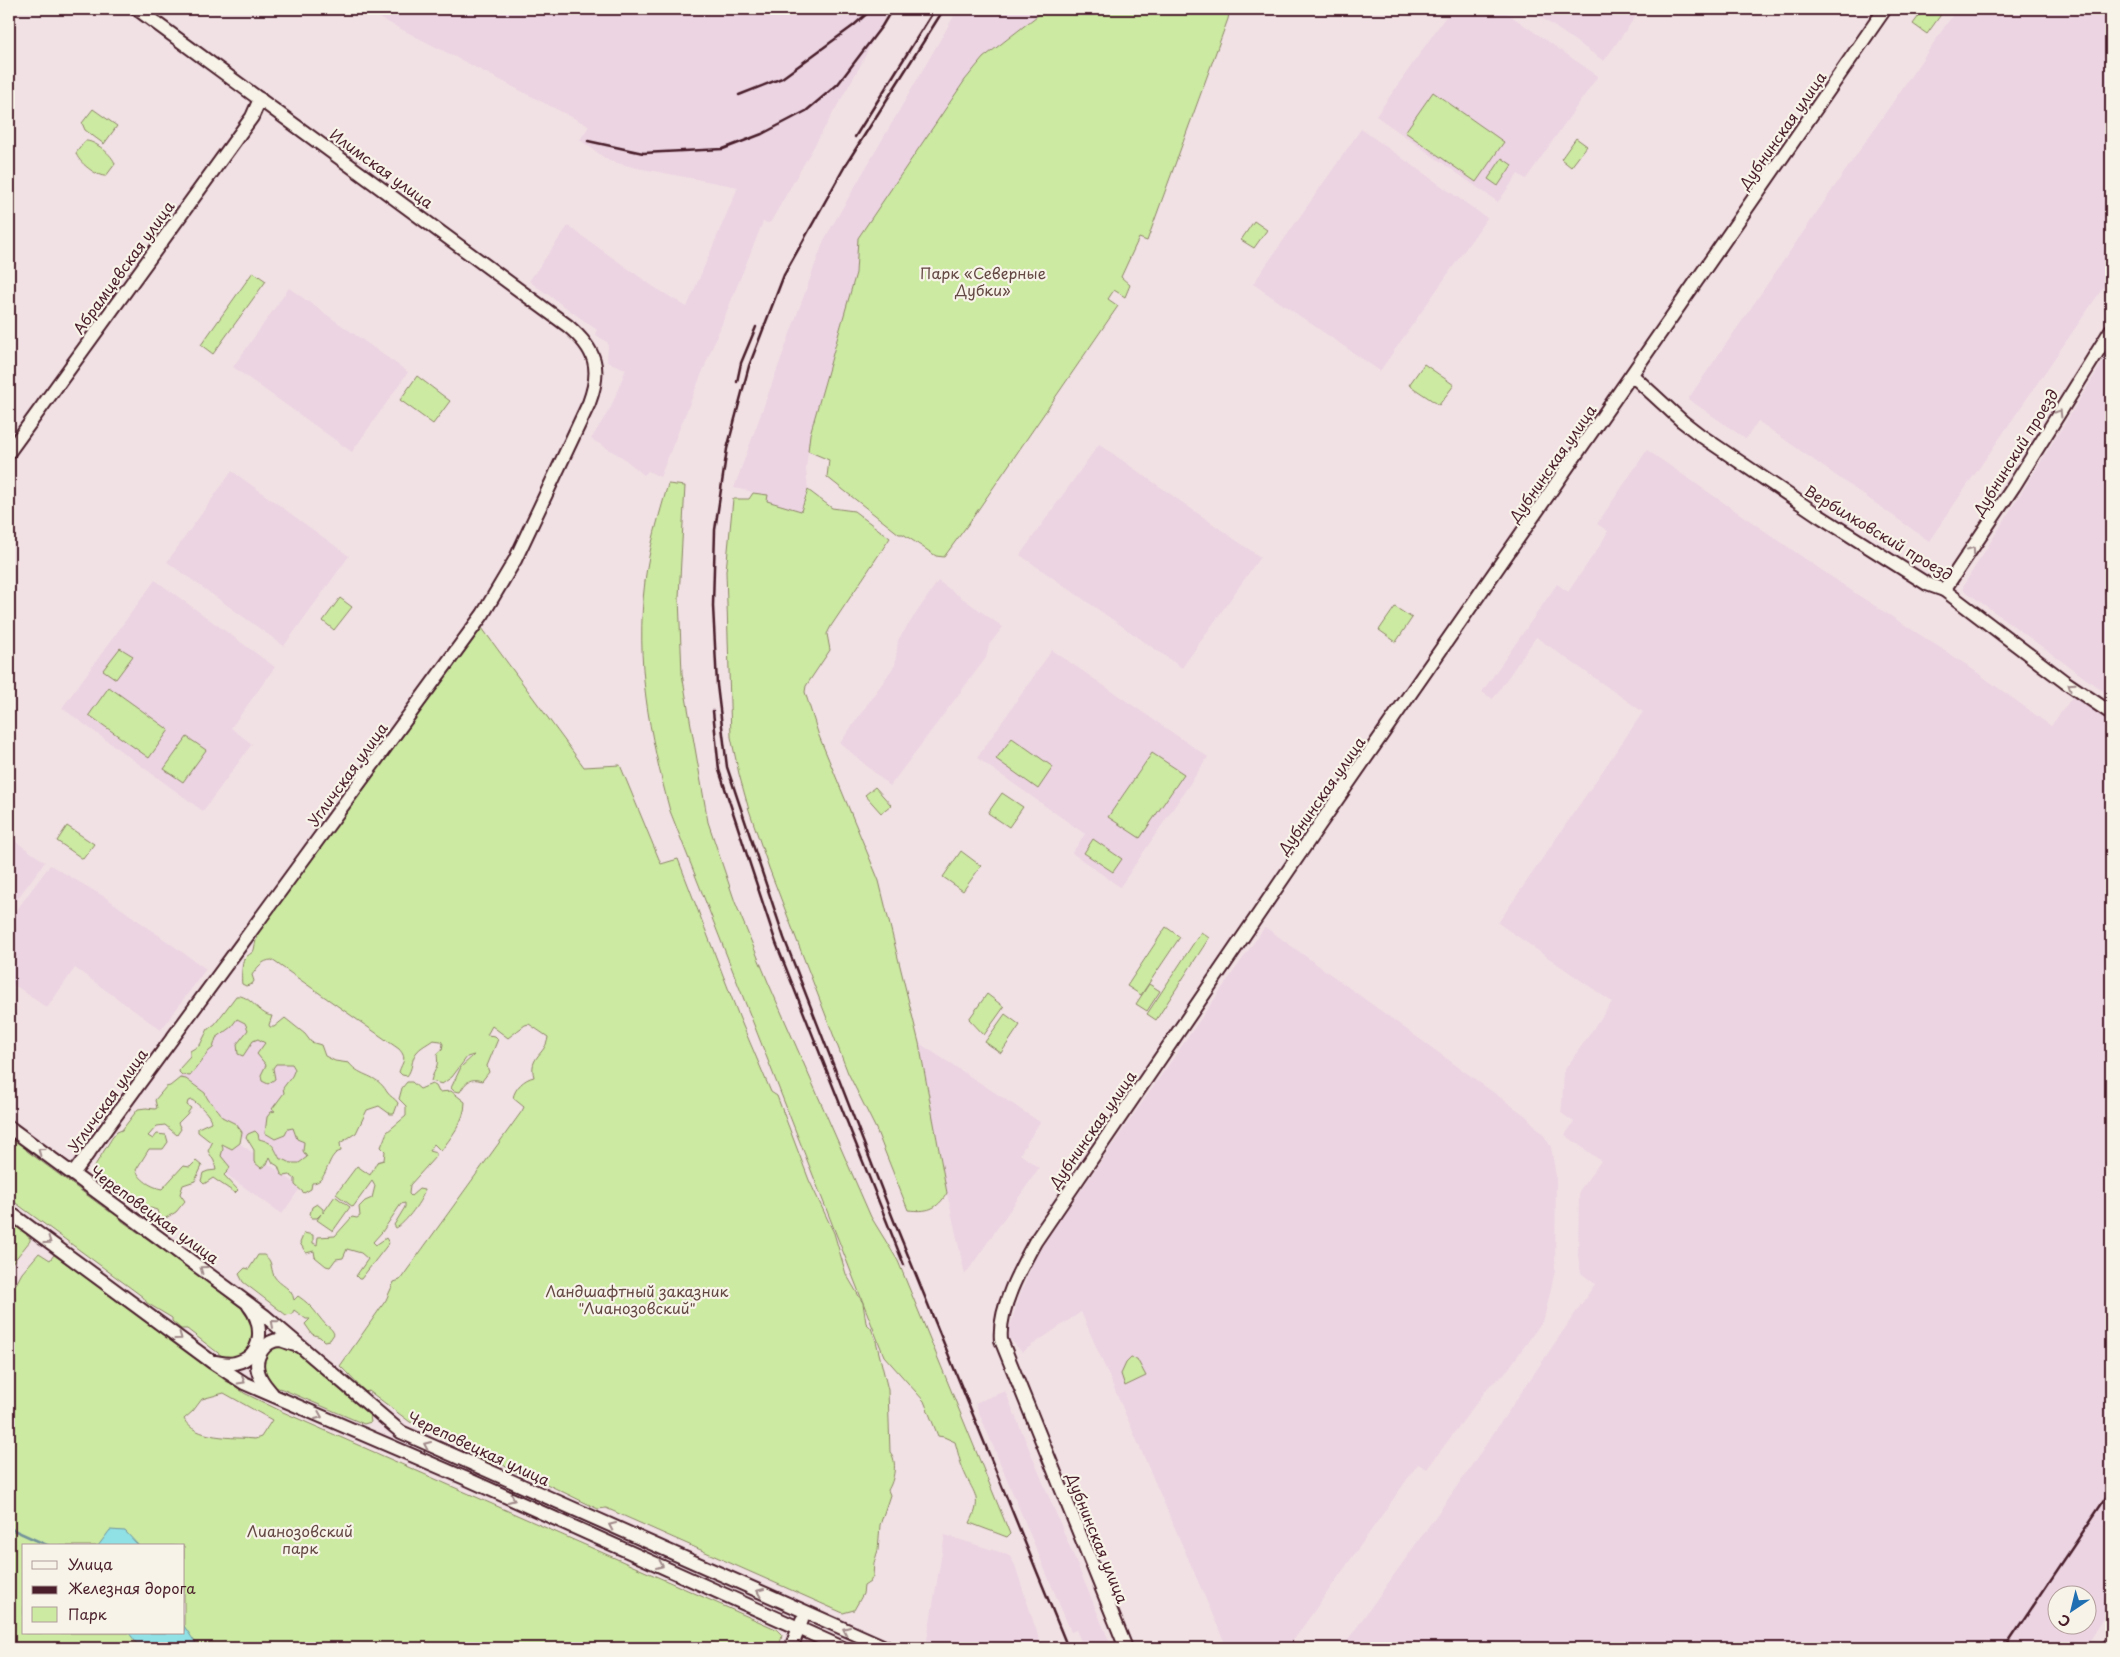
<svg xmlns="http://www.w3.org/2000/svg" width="2120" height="1657" font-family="'Playpen Sans',sans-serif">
<rect width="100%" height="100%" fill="#f1e1e4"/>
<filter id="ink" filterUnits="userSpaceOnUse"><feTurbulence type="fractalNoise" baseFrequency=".02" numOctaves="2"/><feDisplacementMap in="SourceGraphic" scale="10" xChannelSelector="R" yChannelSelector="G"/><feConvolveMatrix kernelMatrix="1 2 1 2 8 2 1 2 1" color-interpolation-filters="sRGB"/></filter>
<g filter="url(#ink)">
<g fill="#ecd4e2" fill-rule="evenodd">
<path d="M 362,9 L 889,9 L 859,68 L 770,223 L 763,222 L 660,477 L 648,471 L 644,475 L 622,457 L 591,439 L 611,407 L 626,369 L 607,362 L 608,343 L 595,334 L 597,330 L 529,281 L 568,226 L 654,287 L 687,307 L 738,187 L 637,168 L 609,161 L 580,140 L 589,126 Z"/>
<path d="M 958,9 L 1046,9 L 984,58 L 858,238 L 856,273 L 810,434 L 806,469 L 808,490 L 801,511 L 766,501 L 767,495 L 734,488 L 824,240 Z"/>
<path d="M 1451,9 L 1501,9 L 1598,76 L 1526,179 L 1518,174 L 1498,202 L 1376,116 Z"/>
<path d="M 1529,9 L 1641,9 L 1604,61 Z"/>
<path d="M 1957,9 L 2103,9 L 2111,20 L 2111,276 L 1929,541 L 1758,421 L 1746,439 L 1688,399 Z"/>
<path d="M 1361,129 L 1487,218 L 1380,371 L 1253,284 Z"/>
<path d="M 289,288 L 408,372 L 352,452 L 233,367 Z"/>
<path d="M 2111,349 L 2111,697 L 1964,590 L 1963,586 Z"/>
<path d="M 1099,444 L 1260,557 L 1182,668 L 1020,555 Z"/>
<path d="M 1647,450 L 1858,595 L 1964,663 L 2051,726 L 2073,696 L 2111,721 L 2111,1606 L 2084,1648 L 1342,1648 L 1465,1475 L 1595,1284 L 1581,1273 L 1578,1256 L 1579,1191 L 1601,1161 L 1565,1135 L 1574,1122 L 1561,1113 L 1562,1104 L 1564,1071 L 1612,1002 L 1498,923 L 1643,712 L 1536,637 L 1493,699 L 1482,692 L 1557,584 L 1568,592 L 1601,544 L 1608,531 L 1597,524 ZM 2058,1594 L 2088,1594 L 2088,1624 L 2058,1624 Z"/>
<path d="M 232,471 L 349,556 L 284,646 L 167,562 Z"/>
<path d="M 155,580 L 275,667 L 231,728 L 252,744 L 203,811 L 62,708 Z"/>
<path d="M 938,581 L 1003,627 L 989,645 L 986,658 L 890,786 L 840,743 L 895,665 L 898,640 Z"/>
<path d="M 1052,650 L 1208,757 L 1120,887 L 1072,853 L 1085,834 L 977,758 Z"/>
<path d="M 9,837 L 45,862 L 9,910 Z"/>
<path d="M 50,865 L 105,897 L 206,969 L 161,1030 L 75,968 L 47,1008 L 9,981 L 9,920 Z"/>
<path d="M 1264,928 L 1268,929 L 1526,1116 L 1543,1134 L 1551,1147 L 1556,1176 L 1555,1271 L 1544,1319 L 1504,1375 L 1490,1385 L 1427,1469 L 1418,1464 L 1288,1648 L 1227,1648 L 1081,1312 L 1022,1352 L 1007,1336 L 1018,1300 L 1031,1267 L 1044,1243 Z"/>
<path d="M 227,1011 L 356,1103 L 302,1179 L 173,1086 Z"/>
<path d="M 919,1043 L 1040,1122 L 1020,1154 L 1039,1168 L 965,1275 L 947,1193 Z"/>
<path d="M 232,1138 L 301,1187 L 282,1214 L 213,1165 Z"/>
<path d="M 1005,1391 L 1112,1648 L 1084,1648 L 1076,1630 L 1071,1632 L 975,1403 Z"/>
<path d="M 945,1535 L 1009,1555 L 1015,1565 L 1042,1648 L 929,1648 L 927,1639 Z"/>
</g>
<g fill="#cceaa2" stroke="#8b8466" fill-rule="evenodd">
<path d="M 1046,9 L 1230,9 L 1228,19 L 1147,241 L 1139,238 L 1121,277 L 1130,285 L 1125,297 L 1114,290 L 1108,299 L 1118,306 L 969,523 L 944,557 L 936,556 L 903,534 L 899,534 L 827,477 L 829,460 L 808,451 L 810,434 L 856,273 L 858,238 L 965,80 L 983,58 Z"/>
<path d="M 1924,9 L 1945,9 L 1927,34 L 1913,24 Z"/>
<path d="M 1433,92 L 1504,142 L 1476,182 L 1405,132 Z"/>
<path d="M 93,109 L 117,126 L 104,144 L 85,130 L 82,123 Z"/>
<path d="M 1576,138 L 1587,146 L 1571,167 L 1561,159 Z"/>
<path d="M 85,141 C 94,140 113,155 115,164 L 106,176 C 97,177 78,162 76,153 Z"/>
<path d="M 1502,158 L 1512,165 L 1498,186 L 1488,179 Z"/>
<path d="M 1254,221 L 1267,230 L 1254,248 L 1241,240 Z"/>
<path d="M 253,272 L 266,281 L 213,354 L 201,345 Z"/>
<path d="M 1424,364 L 1454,385 L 1439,405 L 1409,385 Z"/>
<path d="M 417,376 L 450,401 L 433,424 L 400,400 Z"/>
<path d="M 668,484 L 685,486 L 679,597 L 682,674 L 708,822 L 735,902 L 768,982 L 871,1217 L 898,1261 L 1010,1534 L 1007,1537 L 970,1523 C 984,1496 972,1493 963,1469 C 959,1460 958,1451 955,1442 L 944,1437 L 938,1436 L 924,1401 L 884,1356 L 670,811 C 649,733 635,662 645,581 C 649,548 659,516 668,484 Z"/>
<path d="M 808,490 L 832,508 L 854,511 L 890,538 L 831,626 L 827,634 L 830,650 L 806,686 L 805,692 L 819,736 L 879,881 L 919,1043 L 947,1193 C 937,1210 927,1212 908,1210 L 876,1129 L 848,1073 L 769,868 L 749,810 L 739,774 L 731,737 L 726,571 L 733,499 L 749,499 L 753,493 L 768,495 L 767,501 L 801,511 Z"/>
<path d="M 340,598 L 352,607 L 334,630 L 323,621 Z"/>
<path d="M 1395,607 L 1412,618 L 1396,642 L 1379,630 Z"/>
<path d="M 482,628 L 584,767 L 620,765 L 661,864 L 678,859 L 740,1019 L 771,1092 L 777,1096 L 809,1180 L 834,1233 L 846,1274 L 863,1303 L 866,1323 L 871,1328 L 876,1341 L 888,1390 L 890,1452 C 898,1461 894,1481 888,1490 L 890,1495 L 880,1525 L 878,1550 L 874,1563 L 873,1576 L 870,1582 L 864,1586 L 863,1594 L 854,1610 L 843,1613 L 606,1508 L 598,1509 L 524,1473 L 514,1472 L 497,1461 L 491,1465 L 482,1463 L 476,1451 L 451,1442 L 434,1432 L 410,1422 L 369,1391 L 366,1392 C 356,1384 349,1374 340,1366 L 386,1300 L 394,1282 L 400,1280 L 522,1111 L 524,1107 L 513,1098 C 515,1088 524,1079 534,1077 C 528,1056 546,1055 548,1037 L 529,1024 L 525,1025 L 508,1038 L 492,1026 L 487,1035 L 495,1036 L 498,1039 L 487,1066 L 489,1072 L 482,1081 C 470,1077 466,1082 460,1092 L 454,1091 L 451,1088 L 461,1067 L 474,1055 L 467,1057 L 452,1077 L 442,1084 L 431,1081 C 432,1075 436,1070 437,1065 C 439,1057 434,1055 442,1050 L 443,1044 L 441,1041 L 433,1040 C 428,1044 420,1047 416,1053 C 411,1060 413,1069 407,1076 L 402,1075 L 399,1072 C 402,1062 408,1059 399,1049 L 272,960 C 262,960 257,968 252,975 L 254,981 L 252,984 L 246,986 L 242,984 C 241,980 242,962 244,959 C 247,955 252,954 254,950 C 255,946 255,942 257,938 L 256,936 Z"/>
<path d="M 120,648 L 133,656 L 116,679 L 103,670 Z"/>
<path d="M 109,687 L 169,730 L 149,758 L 89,715 Z"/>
<path d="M 187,737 L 206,750 L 183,782 L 164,769 Z"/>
<path d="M 1012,738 L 1053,767 L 1038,789 L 996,759 Z"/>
<path d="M 1152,753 L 1184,774 L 1140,838 L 1108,817 Z"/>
<path d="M 875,787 L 891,805 L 881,813 L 865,795 Z"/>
<path d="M 1002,793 L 1023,807 L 1009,827 L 988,813 Z"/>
<path d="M 67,826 L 94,844 L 83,859 L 57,841 Z"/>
<path d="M 1093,839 L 1122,859 L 1113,872 L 1084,853 Z"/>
<path d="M 961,851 L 981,866 L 963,891 L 943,877 Z"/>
<path d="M 1166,927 L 1180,937 L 1141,995 L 1127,986 Z"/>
<path d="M 1201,932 L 1209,938 L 1156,1020 L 1147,1014 Z"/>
<path d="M 1149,984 L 1160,991 L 1147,1011 L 1136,1004 Z"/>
<path d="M 987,994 L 1004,1007 L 984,1035 L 969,1019 Z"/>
<path d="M 236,996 C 250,994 259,1015 272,1016 L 269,1025 L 270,1027 L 274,1027 L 285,1018 L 305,1034 L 311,1042 L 321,1045 L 325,1056 L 335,1061 L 349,1063 C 361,1078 376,1073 387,1092 C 390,1097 395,1098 398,1103 L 394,1114 L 390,1114 L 379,1106 L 367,1110 L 356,1133 L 340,1143 L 341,1151 C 338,1152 335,1153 334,1155 C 326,1164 326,1183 312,1183 L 311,1189 L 304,1193 L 295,1185 L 295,1179 L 290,1175 L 284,1176 L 281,1174 L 278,1166 L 273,1163 L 270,1157 L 267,1164 L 261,1168 L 254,1162 L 254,1150 L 246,1137 L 248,1134 L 255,1131 L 258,1134 L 259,1139 C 274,1143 273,1146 280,1159 L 283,1159 L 291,1163 L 299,1163 L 307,1157 L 303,1151 L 304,1142 L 297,1139 L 293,1128 L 288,1129 L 285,1135 L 275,1139 L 265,1133 L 267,1117 L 271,1112 L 275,1111 L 272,1109 L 284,1093 L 283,1088 L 292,1076 L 295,1069 L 292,1064 L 276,1064 L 273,1068 L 275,1079 L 268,1084 L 262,1081 L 261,1075 L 266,1065 L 257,1054 L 265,1043 L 258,1039 L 253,1041 L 243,1056 L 238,1054 L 237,1044 L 248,1030 L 245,1023 L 237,1019 L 231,1027 L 216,1038 L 213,1048 L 209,1051 L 190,1076 L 182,1075 L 179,1072 L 180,1068 L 190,1057 L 190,1051 L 200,1045 L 208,1029 L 215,1024 Z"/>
<path d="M 1005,1014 L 1020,1025 L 1001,1053 L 985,1042 Z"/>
<path d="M 180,1078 L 186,1079 L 205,1093 C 208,1104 219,1107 222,1117 L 236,1124 L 242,1132 L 240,1143 L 232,1149 L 222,1144 L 223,1149 L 221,1156 L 230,1167 L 228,1171 L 224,1175 L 238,1190 L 235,1193 L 213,1178 L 204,1184 L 201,1181 L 203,1173 L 208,1171 L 216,1170 L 214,1161 L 208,1151 L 212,1143 L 198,1132 L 198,1128 L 211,1122 C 211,1115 198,1104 192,1100 L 188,1101 L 187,1105 L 191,1108 L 187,1114 L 178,1123 L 181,1129 L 177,1135 L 165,1125 L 157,1126 L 148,1136 L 153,1139 L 157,1134 L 166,1135 L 168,1142 L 163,1149 L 149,1149 L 136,1170 C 140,1180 151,1187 162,1189 L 183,1166 L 190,1167 L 196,1161 L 202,1166 L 195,1181 L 183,1185 L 180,1194 L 185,1201 L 176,1212 L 164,1219 L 159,1218 L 157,1210 L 141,1205 L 126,1194 L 114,1182 L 106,1183 L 97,1176 L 94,1167 L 112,1138 L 117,1132 L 122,1130 L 138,1109 L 146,1108 L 155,1109 L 157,1108 L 155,1100 L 166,1087 L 170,1086 Z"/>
<path d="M 407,1082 L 412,1082 L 420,1089 L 432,1084 L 436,1086 L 439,1092 L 451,1091 L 465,1102 C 465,1121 451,1137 441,1151 L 434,1144 L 429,1151 L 436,1153 L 436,1156 L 410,1185 L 409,1194 L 411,1196 L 419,1189 L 424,1190 C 425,1197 404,1225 396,1228 L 394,1225 L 405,1207 L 405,1203 L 401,1204 L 382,1232 L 373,1242 L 376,1245 L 386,1238 L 389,1243 L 361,1279 L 359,1279 L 356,1276 L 368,1259 L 361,1253 L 347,1249 L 343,1258 L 336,1259 L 330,1267 L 326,1266 L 315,1257 L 314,1251 L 306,1253 L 300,1243 L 304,1233 L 313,1235 L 313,1243 L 317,1245 L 318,1237 L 335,1236 L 352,1217 L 357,1218 L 360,1216 L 359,1207 L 365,1201 L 372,1198 L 375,1186 L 372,1181 L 353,1207 L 336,1194 L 357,1166 L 370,1175 L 377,1162 L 384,1160 L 385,1151 L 381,1147 L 387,1132 L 406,1116 L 406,1106 L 399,1099 L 402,1088 Z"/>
<path d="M 12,1134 L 24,1145 L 27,1151 L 110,1212 L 114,1210 L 118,1213 L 122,1221 L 160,1248 L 170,1250 L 171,1256 L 249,1312 L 256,1327 L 248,1355 L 230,1358 L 222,1356 L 187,1329 L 181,1329 L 172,1321 L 172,1318 L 147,1303 L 143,1297 L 9,1198 L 9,1135 Z"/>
<path d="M 335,1196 L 350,1207 L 333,1231 L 317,1220 L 321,1214 L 317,1218 L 312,1218 L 310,1214 L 312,1207 L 317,1204 L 323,1209 L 323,1213 Z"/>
<path d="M 9,1213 L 26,1228 L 27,1236 L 30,1238 L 30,1241 L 9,1267 Z"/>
<path d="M 39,1253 L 50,1260 L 54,1255 L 67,1264 L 70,1262 L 103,1283 L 106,1293 L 124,1306 L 127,1306 L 135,1311 L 139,1317 L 195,1358 L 199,1358 L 221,1370 C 222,1381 226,1383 237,1383 L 239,1389 L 244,1393 L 283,1412 L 776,1629 L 782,1635 L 779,1648 L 9,1648 L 9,1291 L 16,1284 L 22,1273 ZM 224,1393 L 272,1420 L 261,1437 L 255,1439 C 235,1437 194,1440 184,1419 L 193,1411 L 202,1399 ZM 24,1546 L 184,1546 L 184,1633 L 24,1633 Z"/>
<path d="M 258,1255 L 264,1255 C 273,1261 270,1267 274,1276 C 280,1286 292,1287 294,1300 L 298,1296 C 314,1307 315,1313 326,1325 C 330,1328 332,1329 334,1334 L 330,1340 L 324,1341 L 320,1337 L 312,1334 L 305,1324 L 310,1319 L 306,1319 L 294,1310 L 292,1314 L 286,1315 L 243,1282 L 239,1274 L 245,1268 L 249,1269 Z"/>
<path d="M 273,1346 L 290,1347 L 370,1416 L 371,1422 L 364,1424 L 282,1389 C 264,1385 266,1378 261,1362 Z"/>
<path d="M 1131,1358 L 1137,1359 L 1146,1376 L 1125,1386 L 1121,1374 L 1126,1363 Z"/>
</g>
<g fill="#8fe1e6" stroke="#73939b">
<path d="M 110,1530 L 125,1531 L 139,1546 L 98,1546 Z"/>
<path d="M 184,1626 L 199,1648 L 140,1648 L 129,1633 L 184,1633 Z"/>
</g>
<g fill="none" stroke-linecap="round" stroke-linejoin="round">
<path stroke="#73939b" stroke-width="2.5" d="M 9,1528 L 49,1546"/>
<defs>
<g id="secondary">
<path d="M 1632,375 L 1682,421 L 1700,435 L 1818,515 L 1927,584 L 1944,590 L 2065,682 L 2111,713"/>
<path d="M 9,452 L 252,117 L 260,99"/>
<path d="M 1944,590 L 2014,486 L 2111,330"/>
<path d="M 9,1127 L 265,1316 L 401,1432 L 887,1648"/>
<path d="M 73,1174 L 483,614 L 515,560 L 589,403 C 602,368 596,350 568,326 L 137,9"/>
<path d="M 9,1212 L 212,1362 L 244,1383 L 467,1479 L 843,1648"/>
<path d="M 215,1362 C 222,1363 229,1365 235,1363 C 263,1357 265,1325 249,1306"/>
<path d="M 273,1395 C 267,1387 260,1381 258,1371 C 254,1357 265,1340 280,1340 C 285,1341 291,1344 295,1345"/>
<path d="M 791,1648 L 802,1620"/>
<path d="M 1126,1648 L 1001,1340 C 998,1309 1020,1269 1035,1242 L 1320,824 L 1885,9"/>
</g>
<path id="primary" d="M 2109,1648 L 2111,1645"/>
</defs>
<use href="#secondary" stroke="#4a1f2b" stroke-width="16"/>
<use href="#primary" stroke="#4a1f2b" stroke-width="18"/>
<use href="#secondary" stroke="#f7f3e8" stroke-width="12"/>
<use href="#primary" stroke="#f7f3e8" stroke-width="14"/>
<g stroke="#4a1f2b" stroke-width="2.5">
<path d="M 944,9 L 845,166 L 784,275 L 749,366 L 727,449 L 715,530 L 713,606 L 717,685 L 727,767 L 784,938 L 894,1221 L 1068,1648"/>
<path d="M 739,95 L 782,78 L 853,26 L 872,9"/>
<path d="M 855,137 L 935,9"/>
<path d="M 588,141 L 643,153 L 723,149 L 762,134 L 806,111 L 838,84 L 882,26 L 892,9"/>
<path d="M 737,382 L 741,363 L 756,327"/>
<path d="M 713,711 L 719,770 L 776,943 L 904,1265"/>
<path d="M 2005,1648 L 2111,1490"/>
</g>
</g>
<defs><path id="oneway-chevron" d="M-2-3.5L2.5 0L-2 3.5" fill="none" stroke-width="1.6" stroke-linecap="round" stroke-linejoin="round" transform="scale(1.25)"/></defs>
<g stroke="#a0898a">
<use href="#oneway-chevron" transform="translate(2059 413) rotate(-58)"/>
<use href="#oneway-chevron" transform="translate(1972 550) rotate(-55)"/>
<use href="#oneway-chevron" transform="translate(2071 686) rotate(-145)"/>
<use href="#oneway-chevron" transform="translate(41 1151) rotate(-144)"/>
<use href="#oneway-chevron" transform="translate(48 1241) rotate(36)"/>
<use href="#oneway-chevron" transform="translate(203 1269) rotate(-144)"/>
<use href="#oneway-chevron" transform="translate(274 1323) rotate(-139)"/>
<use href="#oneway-chevron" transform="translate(179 1337) rotate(36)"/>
<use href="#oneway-chevron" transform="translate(242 1381) rotate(30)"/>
<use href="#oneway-chevron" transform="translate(319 1416) rotate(23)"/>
<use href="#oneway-chevron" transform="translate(427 1445) rotate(-156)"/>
<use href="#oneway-chevron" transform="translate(512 1499) rotate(24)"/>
<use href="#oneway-chevron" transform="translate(612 1526) rotate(-156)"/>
<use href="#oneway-chevron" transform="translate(660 1565) rotate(24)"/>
<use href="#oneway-chevron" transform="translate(760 1592) rotate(-156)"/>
<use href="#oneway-chevron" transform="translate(846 1630) rotate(-155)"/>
</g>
</g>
<g text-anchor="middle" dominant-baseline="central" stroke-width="4.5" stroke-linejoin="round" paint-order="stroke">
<g font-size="15" fill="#4a1f2b" stroke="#f7f3e8">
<text transform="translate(1782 130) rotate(-55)">Дубнинская улица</text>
<text transform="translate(382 168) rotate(36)">Илимская улица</text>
<text transform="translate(123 267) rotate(-54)">Абрамцевская улица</text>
<text transform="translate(2015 452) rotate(-58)">Дубнинский проезд</text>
<text transform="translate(1552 463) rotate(-55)">Дубнинская улица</text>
<text transform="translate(1879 532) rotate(31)">Вербилковский проезд</text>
<text transform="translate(347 774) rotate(-54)">Угличская улица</text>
<text transform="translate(1321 795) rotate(-55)">Дубнинская улица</text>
<text transform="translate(107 1100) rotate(-54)">Угличская улица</text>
<text transform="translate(1092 1129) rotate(-55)">Дубнинская улица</text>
<text transform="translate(155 1214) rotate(36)">Череповецкая улица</text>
<text transform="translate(479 1448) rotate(25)">Череповецкая улица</text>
<text transform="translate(1098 1538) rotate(68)">Дубнинская улица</text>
</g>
<g font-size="15" fill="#644843" stroke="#f7f3e8">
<text x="983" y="272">Парк «Северные<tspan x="983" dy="17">Дубки»</tspan></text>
<text x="637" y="1290">Ландшафтный заказник<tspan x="637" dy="17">"Лианозовский"</tspan></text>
<text x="300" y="1530">Лианозовский<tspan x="300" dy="17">парк</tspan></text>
</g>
</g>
<rect width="2120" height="1657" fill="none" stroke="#f7f3e8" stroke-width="30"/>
<rect x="15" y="15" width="2090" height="1627" fill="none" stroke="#4a1f2b" stroke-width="2" filter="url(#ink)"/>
<rect x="22" y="1544" width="162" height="90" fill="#f7f3e8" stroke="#b29e9c"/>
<rect x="32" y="1561" width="25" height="8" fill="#f7f3e8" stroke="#b29e9c"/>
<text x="68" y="1570" font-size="15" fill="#4a1f2b">Улица</text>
<rect x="32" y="1586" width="25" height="8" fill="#4a1f2b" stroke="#b29e9c"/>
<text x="68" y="1594" font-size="15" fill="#4a1f2b">Железная дорога</text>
<rect x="32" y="1607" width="25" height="15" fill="#cceaa2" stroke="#b29e9c"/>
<text x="68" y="1620" font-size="15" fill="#4a1f2b">Парк</text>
<g transform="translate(2072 1610) rotate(215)"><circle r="24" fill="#f7f3e8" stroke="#b29e9c"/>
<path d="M0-4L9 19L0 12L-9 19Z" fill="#1f6fb2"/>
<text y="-8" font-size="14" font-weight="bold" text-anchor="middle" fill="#4a1f2b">С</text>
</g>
</svg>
